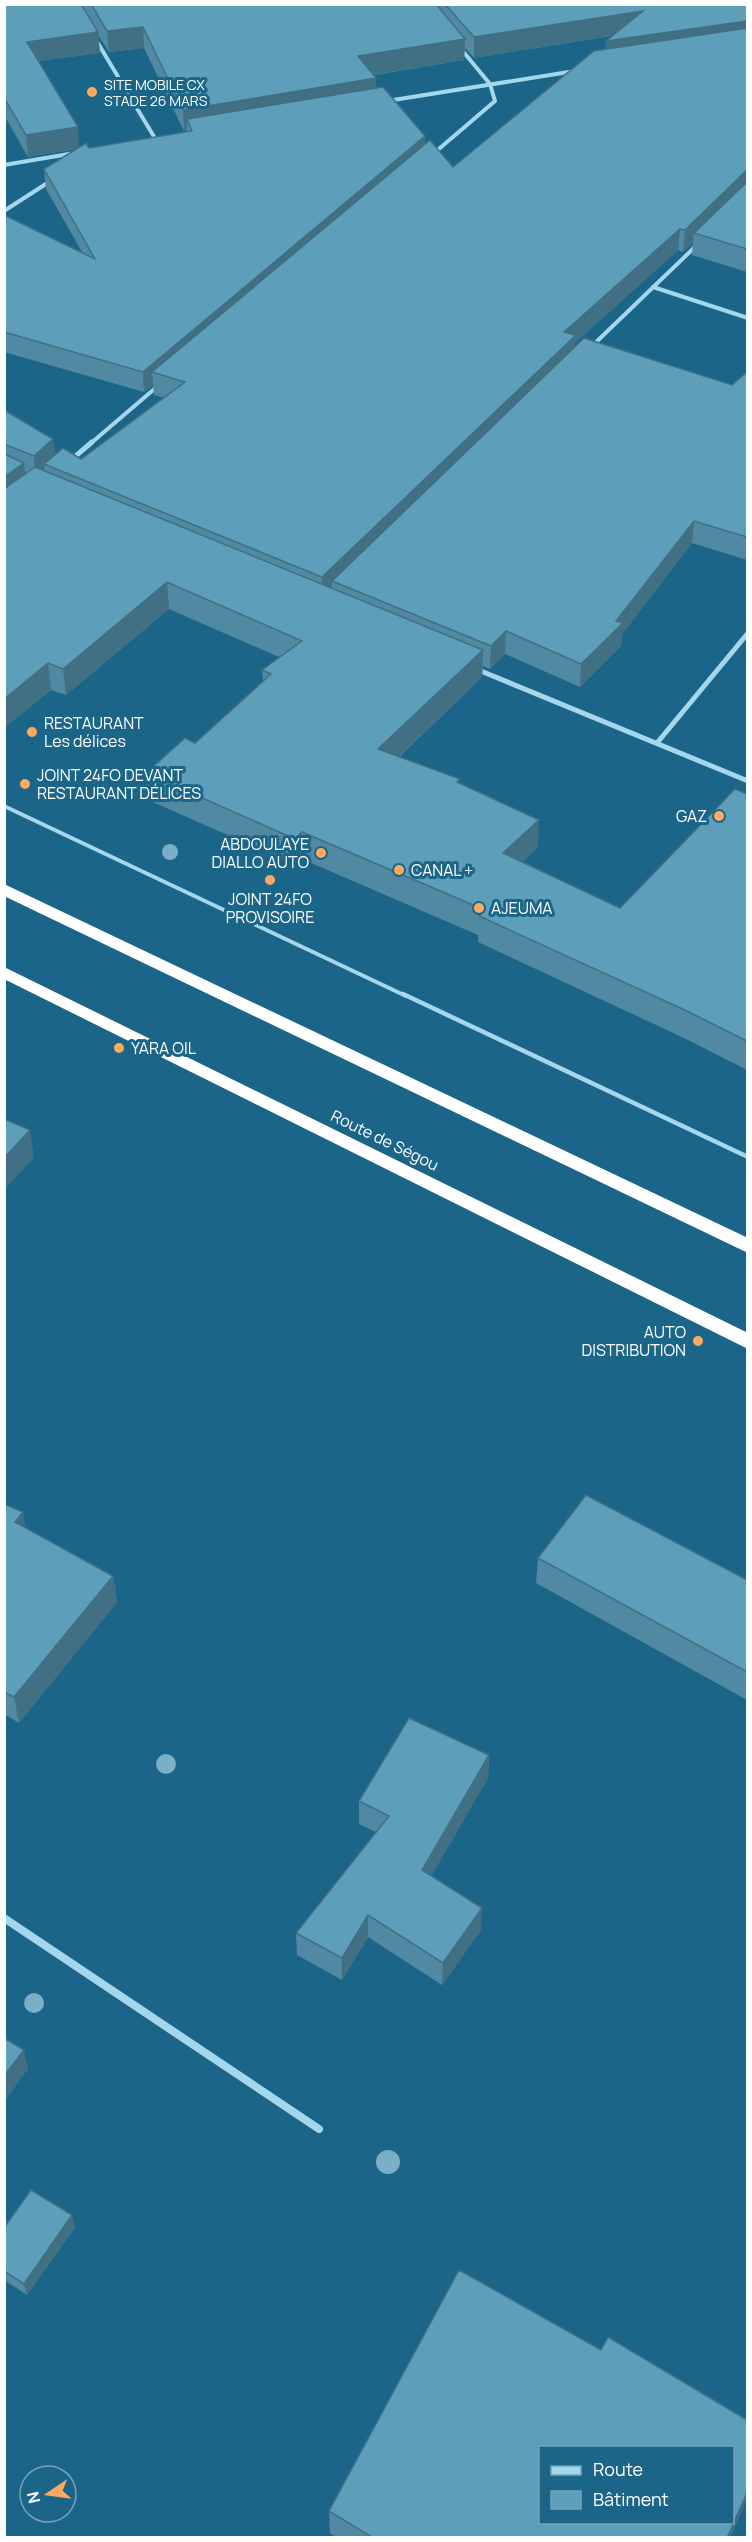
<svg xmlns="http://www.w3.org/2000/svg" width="752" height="2542" font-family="Manrope,sans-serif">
<rect width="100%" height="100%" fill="#1b6688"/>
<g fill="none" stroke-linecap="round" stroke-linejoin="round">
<path stroke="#a4d7ec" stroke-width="4" d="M 4,806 L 406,996"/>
<path stroke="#a4d7ec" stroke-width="4.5" d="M 403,994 L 748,1157"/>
<g stroke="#a4d7ec" stroke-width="4">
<path d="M 96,40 L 156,140"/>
<path d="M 387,101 L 575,71"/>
<path d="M 433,154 L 495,101 L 490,84 L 461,49"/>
<path d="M 4,165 L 75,153"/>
<path d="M 4,211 L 52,180"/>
<path d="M 653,287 L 748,318"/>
<path d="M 591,347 L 698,244"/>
<path d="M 90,444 L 159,385"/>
</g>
<g stroke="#a4d7ec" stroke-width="5">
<path d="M 71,460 L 92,442"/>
<path d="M 476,669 L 748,781"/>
<path d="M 657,743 L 748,633"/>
</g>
<path stroke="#a4d7ec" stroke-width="8" d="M 4,1918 L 319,2129"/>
<g fill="#fff" fill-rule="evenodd">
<path d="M 4,884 L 748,1238 L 748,1253 L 4,896 Z"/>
<path d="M 4,967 L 748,1333 L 748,1349 L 4,979 Z"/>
</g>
</g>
<g fill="#7bafc6">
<circle cx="170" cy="852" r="8"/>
<circle cx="166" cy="1764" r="10"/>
<circle cx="34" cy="2003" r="10"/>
<circle cx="388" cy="2162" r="12"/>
</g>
<g fill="#5089a1" fill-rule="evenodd">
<path d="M 4,4 L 82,6 L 82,4 L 747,4 L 747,272 L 692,255 L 693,242 L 683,252 L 678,250 L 575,343 L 575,348 L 732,385 L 747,372 L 747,560 L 692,543 L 622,634 L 621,646 L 580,687 L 505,654 L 490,669 L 483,666 L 482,677 L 399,757 L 460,783 L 538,847 L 522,862 L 620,908 L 747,794 L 747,1070 L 684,1038 L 478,942 L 478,935 L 302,859 L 296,865 L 148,800 L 146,773 L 195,743 L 263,682 L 262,670 L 279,657 L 169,609 L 66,695 L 51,690 L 4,728 L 4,410 L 53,439 L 55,454 L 81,459 L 164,398 L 154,395 L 153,385 L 144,392 L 4,352 L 4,215 L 82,252 L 46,189 L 44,169 L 76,149 L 28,157 L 4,115 ZM 98,35 L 109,52 L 144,48 L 184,131 L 187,130 L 187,132 L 89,148 L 79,147 L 38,61 L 100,53 ZM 612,36 L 605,50 L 453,167 L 425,145 L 425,136 L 376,88 L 374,75 L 464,60 L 465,48 L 474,58 Z"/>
<path d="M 4,1504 L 25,1528 L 113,1576 L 117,1602 L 19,1723 L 4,1714 Z"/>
<path d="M 538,1558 L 747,1580 L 747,1700 L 536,1583 Z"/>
<path d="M 489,1755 L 488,1778 L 431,1876 L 481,1930 L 442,1985 L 368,1937 L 342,1980 L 297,1955 L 296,1933 L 376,1832 L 359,1824 L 359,1801 Z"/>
<path d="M 75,2227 L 27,2295 L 4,2280 L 4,2228 Z"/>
<path d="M 747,2499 L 730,2538 L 337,2538 L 330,2533 L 329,2511 Z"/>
</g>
<g fill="#416f83">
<path d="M 643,11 L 641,31 L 474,58 L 474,37 Z"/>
<path d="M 747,21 L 747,41 L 605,62 L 606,41 Z"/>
<path d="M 143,27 L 144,48 L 109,52 L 107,31 Z"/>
<path d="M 98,32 L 100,53 L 29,62 L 27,42 Z"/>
<path d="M 465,39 L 464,60 L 358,77 L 358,56 Z"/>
<path d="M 376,78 L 376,99 L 187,119 L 187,130 L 184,131 L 183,110 Z"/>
<path d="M 78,127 L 79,148 L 28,157 L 26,135 Z"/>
<path d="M 425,136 L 424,155 L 152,372 L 153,385 L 144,392 L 143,372 Z"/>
<path d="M 747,170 L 747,192 L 694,233 L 693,242 L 683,252 L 685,230 Z"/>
<path d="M 680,229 L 678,250 L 575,343 L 574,358 L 332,581 L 332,591 L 322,600 L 322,577 L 564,332 Z"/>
<path d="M 53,439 L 56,465 L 44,464 L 45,475 L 36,482 L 34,456 Z"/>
<path d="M 24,463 L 27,489 L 4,506 L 4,477 Z"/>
<path d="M 694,521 L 692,543 L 622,634 L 621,646 L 580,687 L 581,664 Z"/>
<path d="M 167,582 L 169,609 L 66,695 L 63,669 Z"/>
<path d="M 506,631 L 505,654 L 490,669 L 491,646 Z"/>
<path d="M 483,650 L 482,677 L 378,776 L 378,749 Z"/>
<path d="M 48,663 L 51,690 L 4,728 L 4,699 Z"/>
<path d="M 539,820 L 538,847 L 502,880 L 503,853 Z"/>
<path d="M 302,832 L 302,859 L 296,865 L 295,839 Z"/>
<path d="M 30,1130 L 34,1158 L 4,1190 L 4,1158 Z"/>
<path d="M 23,1512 L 27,1538 L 15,1522 Z"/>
<path d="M 113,1576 L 117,1602 L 19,1723 L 14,1697 Z"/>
<path d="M 489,1755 L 488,1778 L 421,1893 L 422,1870 Z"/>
<path d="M 482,1908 L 481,1930 L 442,1985 L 443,1963 Z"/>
<path d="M 368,1915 L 368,1937 L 342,1980 L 342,1958 Z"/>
<path d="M 24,2050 L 28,2069 L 4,2102 L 4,2076 Z"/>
<path d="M 72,2215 L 75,2227 L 27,2295 L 24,2284 Z"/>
<path d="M 747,2493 L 747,2499 L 730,2538 L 727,2538 Z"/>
</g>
<g fill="#5d9fbb" stroke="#416f83" stroke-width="1.5" fill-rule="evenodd">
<path d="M 4,4 L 81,4 L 98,32 L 27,42 L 78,127 L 26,135 L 4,98 Z"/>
<path d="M 91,4 L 436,4 L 465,39 L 358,56 L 376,78 L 183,110 L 143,27 L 107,31 Z"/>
<path d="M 445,4 L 747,4 L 747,21 L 606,41 L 643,11 L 474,37 Z"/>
<path d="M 747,28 L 747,170 L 685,230 L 680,229 L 564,332 L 576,335 L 322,577 L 44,464 L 63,448 L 81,459 L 185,382 L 152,372 L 430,140 L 453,167 L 594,51 Z"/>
<path d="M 383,87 L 425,136 L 143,372 L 4,332 L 4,215 L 95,259 L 44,169 L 86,143 L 89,148 L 192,131 L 187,119 Z"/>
<path d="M 747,182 L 747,249 L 694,233 Z"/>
<path d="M 584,338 L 732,385 L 747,372 L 747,537 L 694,521 L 616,621 L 623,623 L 581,664 L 506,631 L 491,646 L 332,581 Z"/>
<path d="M 4,410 L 53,439 L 34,456 L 4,444 Z"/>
<path d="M 4,454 L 24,463 L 4,477 Z"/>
<path d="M 35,467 L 483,650 L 378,749 L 460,779 L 457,782 L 539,820 L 503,853 L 620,908 L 735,789 L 747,794 L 747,1041 L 687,1011 L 479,916 L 485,910 L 302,832 L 295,839 L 146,773 L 185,738 L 195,743 L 271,674 L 262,670 L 302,641 L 167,582 L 63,669 L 48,663 L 4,699 L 4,489 Z"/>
<path d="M 4,1119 L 30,1130 L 4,1158 Z"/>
<path d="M 586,1495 L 747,1580 L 747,1672 L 538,1558 Z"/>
<path d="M 4,1504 L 23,1512 L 15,1522 L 113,1576 L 14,1697 L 4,1692 Z"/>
<path d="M 409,1718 L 489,1755 L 422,1870 L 482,1908 L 443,1963 L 368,1915 L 342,1958 L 296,1933 L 389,1816 L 359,1801 Z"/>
<path d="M 4,2038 L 24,2050 L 4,2076 Z"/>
<path d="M 31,2190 L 72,2215 L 24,2284 L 4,2271 L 4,2228 Z"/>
<path d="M 459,2270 L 601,2350 L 608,2337 L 747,2420 L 747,2493 L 727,2538 L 373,2538 L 329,2511 ZM 540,2448 L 732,2448 L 732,2523 L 540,2523 Z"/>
</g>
<g fill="#fda961" stroke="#1b6688" stroke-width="2">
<circle cx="92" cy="92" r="6"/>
<circle cx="32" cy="732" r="6"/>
<circle cx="25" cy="784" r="6"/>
<circle cx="719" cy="816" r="6"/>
<circle cx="321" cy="853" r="6"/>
<circle cx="399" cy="870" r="6"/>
<circle cx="270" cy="880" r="6"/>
<circle cx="479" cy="908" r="6"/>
<circle cx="119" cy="1048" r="6"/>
<circle cx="698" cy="1341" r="6"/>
</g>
<g text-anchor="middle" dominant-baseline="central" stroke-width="6" stroke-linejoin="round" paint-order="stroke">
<g font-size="14" fill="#fff" stroke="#1b6688" text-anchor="start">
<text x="104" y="84">SITE MOBILE CX<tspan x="104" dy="16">STADE 26 MARS</tspan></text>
</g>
<g font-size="16" fill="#fff" stroke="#1b6688" text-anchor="start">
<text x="44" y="723">RESTAURANT<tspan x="44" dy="18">Les délices</tspan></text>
<text x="37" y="775">JOINT 24FO DEVANT<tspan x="37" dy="18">RESTAURANT DÉLICES</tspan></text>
<text x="707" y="816" text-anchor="end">GAZ</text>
<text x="309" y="844" text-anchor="end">ABDOULAYE<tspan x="309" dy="18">DIALLO AUTO</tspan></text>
<text x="411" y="870">CANAL +</text>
<text x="270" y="899" text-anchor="middle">JOINT 24FO<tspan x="270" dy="18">PROVISOIRE</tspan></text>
<text x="491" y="908">AJEUMA</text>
<text x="131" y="1048">YARA OIL</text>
<text x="686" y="1332" text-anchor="end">AUTO<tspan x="686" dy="18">DISTRIBUTION</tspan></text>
</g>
<g font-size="16" fill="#fff" stroke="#1b6688">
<text transform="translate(385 1140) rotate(26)">Route de Ségou</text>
</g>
</g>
<rect width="752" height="2542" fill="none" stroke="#ffffff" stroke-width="12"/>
<rect x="539" y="2446" width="195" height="78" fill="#1b6688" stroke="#76a3b8" stroke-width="1.5"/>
<rect x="551" y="2466" width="30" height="9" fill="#a4d7ec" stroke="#76a3b8" stroke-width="1.5"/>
<text x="593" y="2476" font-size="18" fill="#ffffff">Route</text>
<rect x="551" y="2491" width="30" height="18" fill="#5d9fbb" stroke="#76a3b8" stroke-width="1.5"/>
<text x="593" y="2506" font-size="18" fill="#ffffff">Bâtiment</text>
<g transform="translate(48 2494) rotate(257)"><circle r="28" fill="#1b6688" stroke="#76a3b8" stroke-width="1.5"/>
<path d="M0-4.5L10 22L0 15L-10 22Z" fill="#fda961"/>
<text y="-9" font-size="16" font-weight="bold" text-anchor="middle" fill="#ffffff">N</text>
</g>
</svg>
